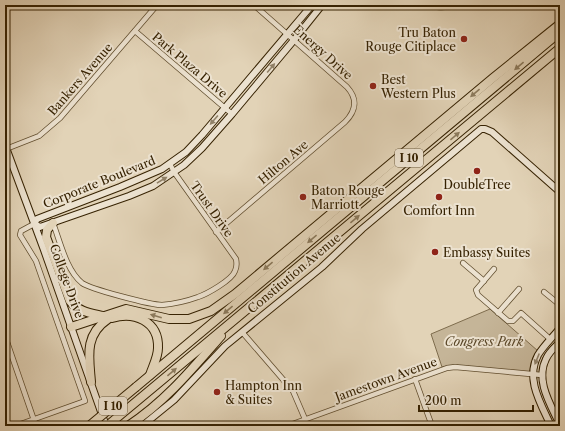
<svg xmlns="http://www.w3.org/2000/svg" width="565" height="431" font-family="'Libre Caslon Text',serif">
<rect width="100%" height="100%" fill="#e2d3b7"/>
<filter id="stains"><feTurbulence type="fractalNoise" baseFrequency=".005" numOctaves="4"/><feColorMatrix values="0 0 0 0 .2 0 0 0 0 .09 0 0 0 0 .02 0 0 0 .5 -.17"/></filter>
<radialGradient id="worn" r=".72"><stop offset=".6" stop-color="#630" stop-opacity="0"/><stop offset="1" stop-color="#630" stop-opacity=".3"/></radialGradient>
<path fill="#c5b598" stroke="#7e6c4d" d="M 490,309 L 538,351 L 531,370 L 528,372 L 454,365 L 442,367 L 431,334 Z"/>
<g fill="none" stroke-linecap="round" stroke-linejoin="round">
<defs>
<g id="street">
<path d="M 426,5 C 435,7 444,9 454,5"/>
<path d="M 135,31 L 232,114"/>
<path d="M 6,149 L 39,136 L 60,118 L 157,5"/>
<path d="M 53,223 C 60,241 66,270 82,283 C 90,289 151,305 162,305 C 173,304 187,301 198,297 C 207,294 232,280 235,271 C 237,267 237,264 236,259 L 174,172 L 170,164"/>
<path d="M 216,232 L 345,122 C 356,111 358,99 347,87 L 254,5"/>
<path d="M 463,263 L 484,281"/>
<path d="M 494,269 L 476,290 L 478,295 L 508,321 L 513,321 L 521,313 L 550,339"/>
<path d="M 544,292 L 560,305"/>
<path d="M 498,313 L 519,289"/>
<path d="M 242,332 L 293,391 L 305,419"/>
<path d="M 5,336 L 36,426"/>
<path d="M 415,379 L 432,426"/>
<path d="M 15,426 L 85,401 L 36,261 L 20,235 L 21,231 L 34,224"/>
<path d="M 287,426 L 447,368 L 455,367 L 542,375"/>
</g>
<g id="secondary">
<path d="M 5,145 L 44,250 L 106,426"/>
<path d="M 34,224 L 40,227 L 129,196 L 153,186 L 184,165 L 202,148 L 232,114 L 294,40 L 322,5"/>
<path d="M 34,224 L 37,219 L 120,187 L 162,169 L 186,152 L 202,135 L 312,5"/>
<path d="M 560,342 C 555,347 549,352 546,359 C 535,381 551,405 560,425"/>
<path d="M 142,426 L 174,400 L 225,346 L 322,267 L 362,229 L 481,129 L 485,129 L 492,132 L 560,192"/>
<path d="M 551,426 C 541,404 525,379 538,355 C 544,345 553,337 560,328"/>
</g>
<g id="highway">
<path d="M 53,223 L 47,230 L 46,237 L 70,301 C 79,312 90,313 103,316"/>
<path d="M 112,318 C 134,311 159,321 158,348 C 158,357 153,366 150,375"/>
<path d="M 71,327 L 126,309 L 169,319 L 189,319 L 211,311 L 235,294 L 493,78 L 560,24"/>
<path d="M 91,382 C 89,357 84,335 108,319"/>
<path d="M 136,387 L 560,32"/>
<path d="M 107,426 L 560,48"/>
<path d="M 128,426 C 165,402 193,368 221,336"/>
</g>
</defs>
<use href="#street" stroke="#614e2f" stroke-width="6"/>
<use href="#secondary" stroke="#362202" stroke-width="8"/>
<use href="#highway" stroke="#362202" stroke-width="10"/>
<use href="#street" stroke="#ece2d0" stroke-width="4.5"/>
<use href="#secondary" stroke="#ece2d0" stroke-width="6"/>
<use href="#highway" stroke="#e2d3b7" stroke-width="8"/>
<defs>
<path id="highway-bridge" d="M 89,426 L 136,387"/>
</defs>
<use href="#highway-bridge" stroke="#362202" stroke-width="10" stroke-linecap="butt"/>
<use href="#highway-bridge" stroke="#e2d3b7" stroke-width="8"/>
</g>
<defs><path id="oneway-solid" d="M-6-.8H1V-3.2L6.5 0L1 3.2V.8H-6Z"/></defs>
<g fill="#8c7a5c">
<use href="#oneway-solid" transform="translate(519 66) rotate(140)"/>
<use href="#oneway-solid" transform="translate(475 93) rotate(140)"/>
<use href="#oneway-solid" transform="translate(455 136) rotate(-40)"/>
<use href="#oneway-solid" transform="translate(355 219) rotate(-40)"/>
<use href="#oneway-solid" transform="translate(312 239) rotate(140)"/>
<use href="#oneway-solid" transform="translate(268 266) rotate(140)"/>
<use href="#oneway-solid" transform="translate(228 310) rotate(140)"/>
<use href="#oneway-solid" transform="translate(156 316) rotate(-164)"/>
<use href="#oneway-solid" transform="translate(172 372) rotate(-40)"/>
</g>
<g fill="#918269">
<use href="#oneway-solid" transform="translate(271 68) rotate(-50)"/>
<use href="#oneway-solid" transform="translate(214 120) rotate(131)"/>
<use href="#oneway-solid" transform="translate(162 180) rotate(-31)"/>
<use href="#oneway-solid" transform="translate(537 359) rotate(112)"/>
</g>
<g fill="#8f2418" stroke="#ece2d0" stroke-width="1.5">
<circle cx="464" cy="39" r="4"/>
<circle cx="373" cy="86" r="4"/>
<circle cx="477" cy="171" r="4"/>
<circle cx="303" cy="197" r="4"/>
<circle cx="439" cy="197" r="4"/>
<circle cx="435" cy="252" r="4"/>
<circle cx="217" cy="392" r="4"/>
</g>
<g text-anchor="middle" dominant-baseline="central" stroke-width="4" stroke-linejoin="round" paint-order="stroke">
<g fill="#ece2d0" stroke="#6d5c40" stroke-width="1">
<rect x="395" y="149" width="28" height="18" rx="3"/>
<rect x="99" y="397" width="28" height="18" rx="3"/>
</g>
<g font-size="11" font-weight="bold" fill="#362202">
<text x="409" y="158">I 10</text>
<text x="113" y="406">I 10</text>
</g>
<g font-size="12" fill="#362202" stroke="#ece2d0" text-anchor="start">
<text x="456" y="32" text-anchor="end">Tru Baton<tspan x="456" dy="14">Rouge Citiplace</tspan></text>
<text x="381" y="79">Best<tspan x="381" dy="14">Western Plus</tspan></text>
<text x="477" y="184" text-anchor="middle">DoubleTree</text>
<text x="311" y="190">Baton Rouge<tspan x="311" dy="14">Marriott</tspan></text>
<text x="439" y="210" text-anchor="middle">Comfort Inn</text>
<text x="443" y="252">Embassy Suites</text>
<text x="225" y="385">Hampton Inn<tspan x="225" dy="14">&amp; Suites</tspan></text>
</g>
<g font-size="12" fill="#362202" stroke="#ece2d0">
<text transform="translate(323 52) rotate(42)">Energy Drive</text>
<text transform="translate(190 65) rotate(40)">Park Plaza Drive</text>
<text transform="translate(80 79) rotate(-49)">Bankers Avenue</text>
<text transform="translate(283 162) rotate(-40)">Hilton Ave</text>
<text transform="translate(99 182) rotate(-22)">Corporate Boulevard</text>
<text transform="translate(212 209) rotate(55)">Trust Drive</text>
<text transform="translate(294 273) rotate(-40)">Constitution Avenue</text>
<text transform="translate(67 281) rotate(70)">College Drive</text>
<text transform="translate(386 379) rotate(-20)">Jamestown Avenue</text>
</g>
<g font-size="12" font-style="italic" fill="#5a4728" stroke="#ece2d0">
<text x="484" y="341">Congress Park</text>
</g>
</g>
<rect width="565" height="431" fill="none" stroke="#e2d3b7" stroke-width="20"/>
<rect x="6" y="6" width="553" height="419" fill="none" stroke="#362202" stroke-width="2"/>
<rect x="10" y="10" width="545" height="411" fill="none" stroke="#362202"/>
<path d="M419 405v6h114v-6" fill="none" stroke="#362202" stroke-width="2"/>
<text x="425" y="405" font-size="12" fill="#362202" stroke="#ece2d0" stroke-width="3" paint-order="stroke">200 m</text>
<rect width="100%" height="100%" filter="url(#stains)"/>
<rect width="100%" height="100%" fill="url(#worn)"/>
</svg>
